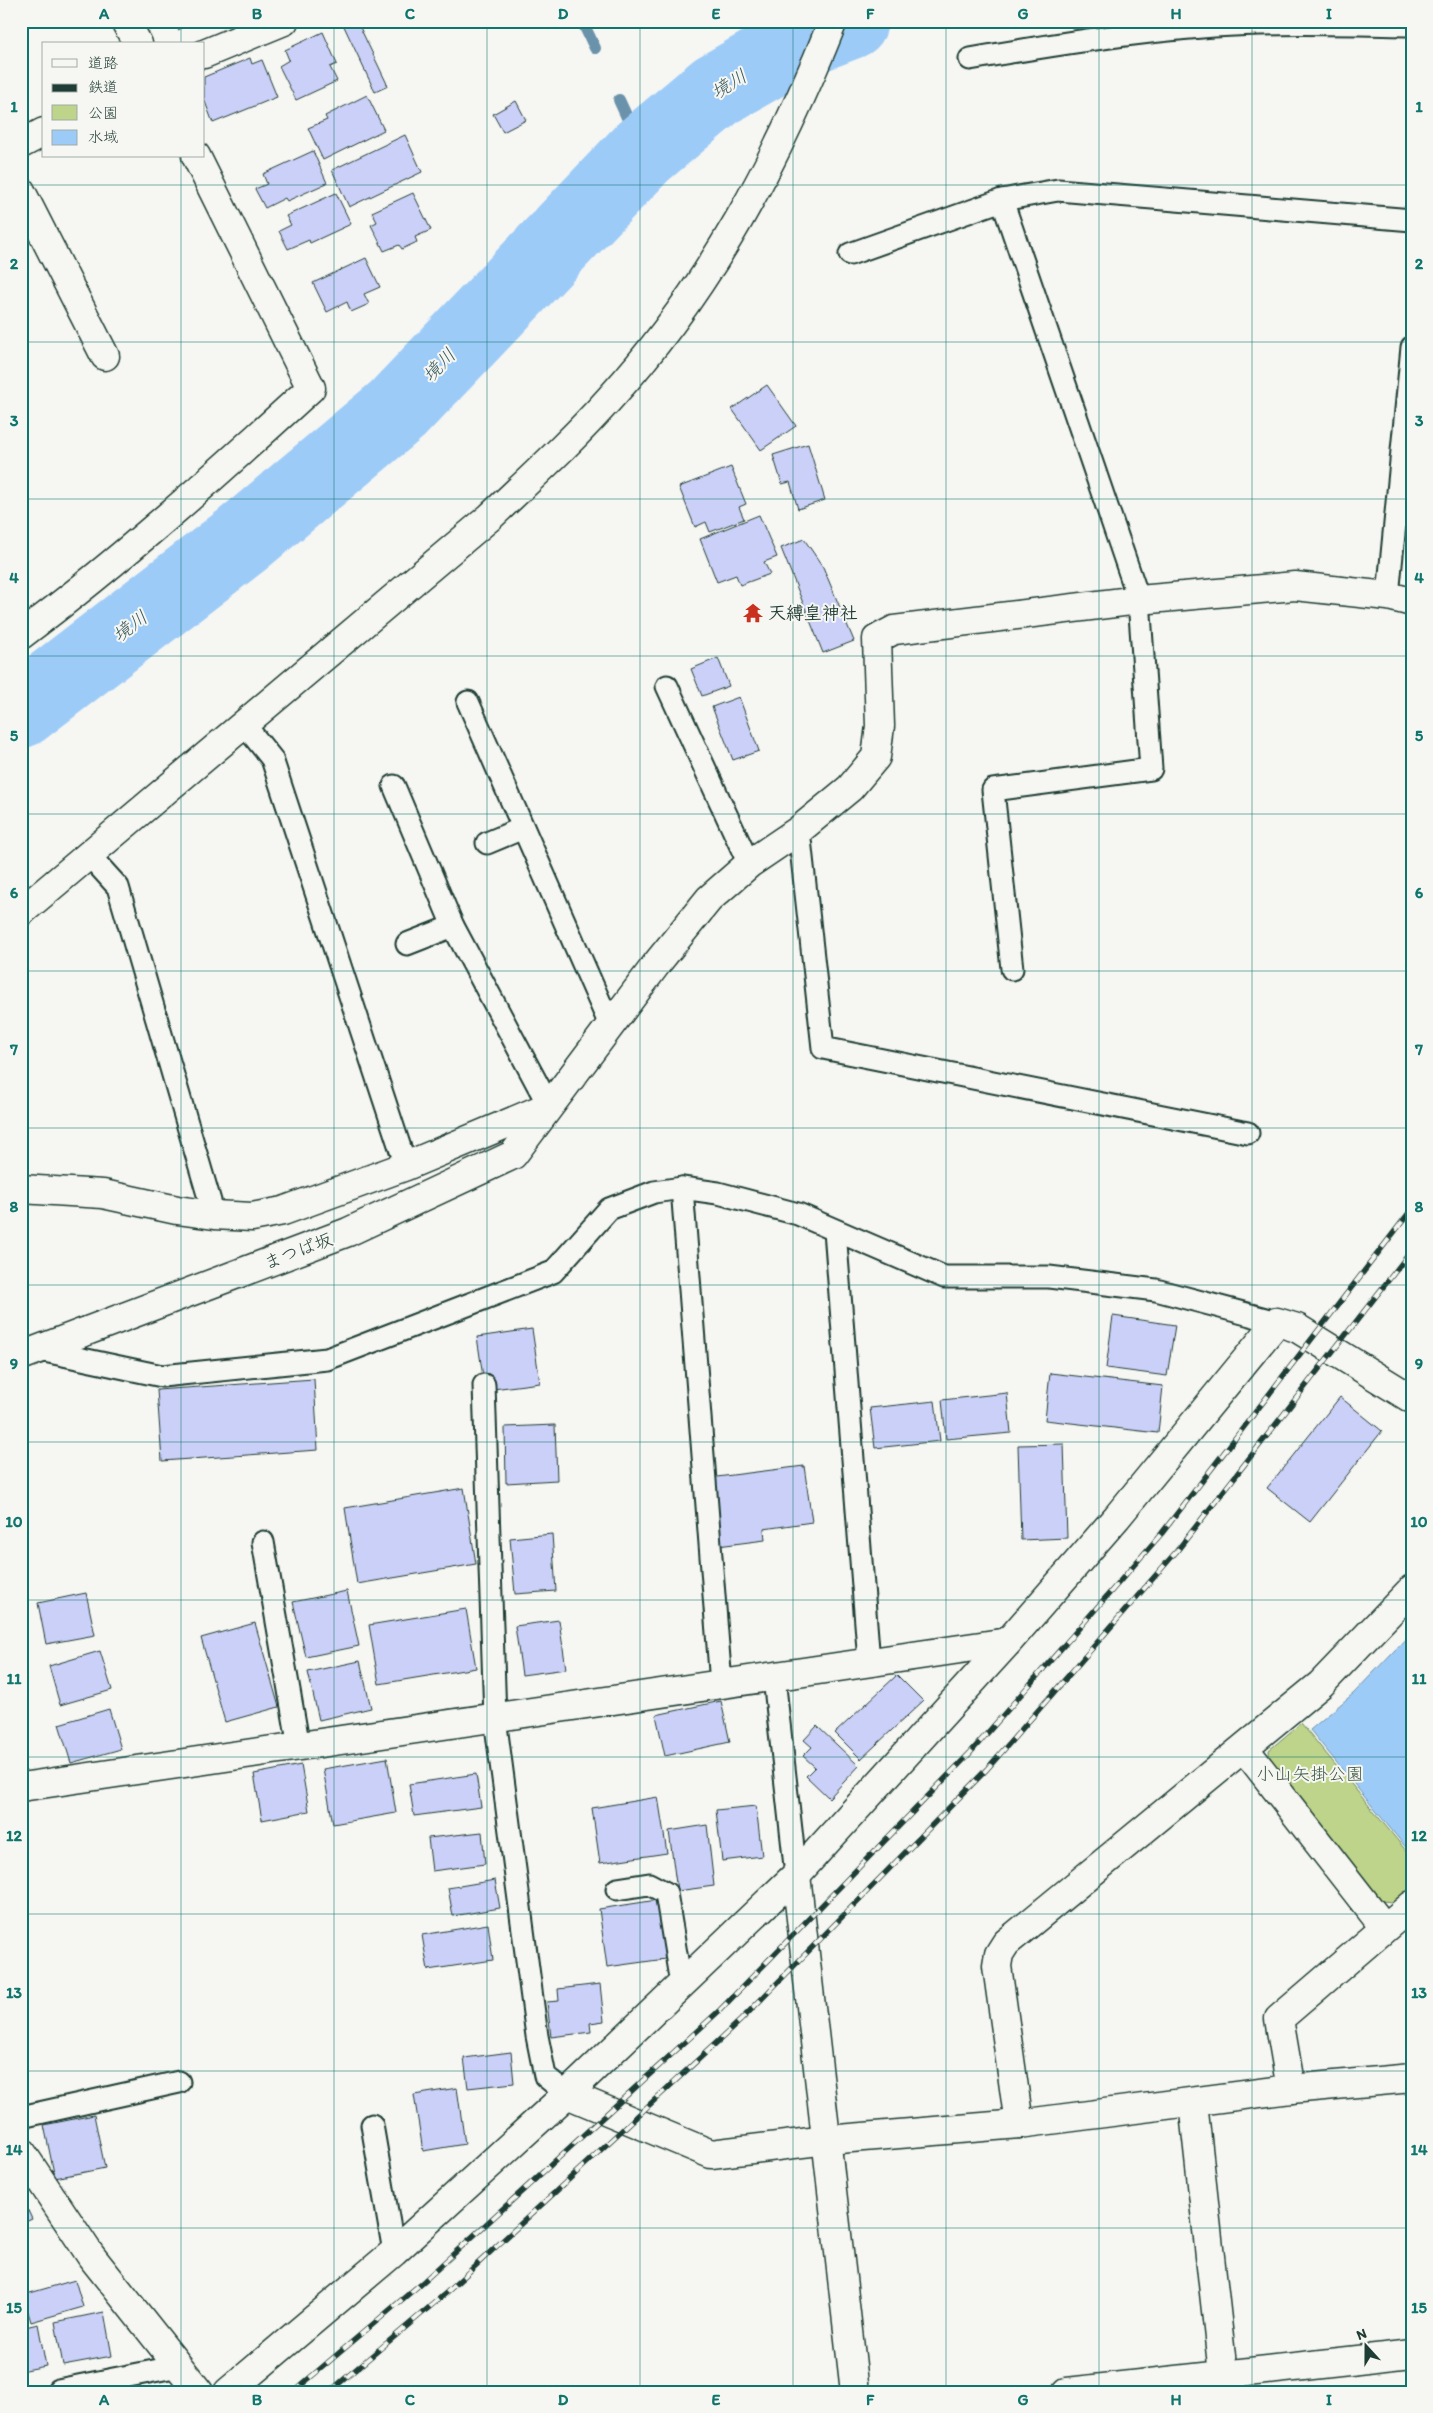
<svg xmlns="http://www.w3.org/2000/svg" width="1433" height="2413" font-family="Itim,'Klee One',sans-serif">
<rect width="100%" height="100%" fill="#f6f6f2"/>
<filter id="ink" filterUnits="userSpaceOnUse"><feTurbulence type="fractalNoise" baseFrequency=".02" numOctaves="2"/><feDisplacementMap in="SourceGraphic" scale="10" xChannelSelector="R" yChannelSelector="G"/><feConvolveMatrix kernelMatrix="1 2 1 2 8 2 1 2 1" color-interpolation-filters="sRGB"/></filter>
<g filter="url(#ink)">
<path fill="#bdd48a" stroke="#6e885f" d="M 1301,1723 L 1412,1858 L 1412,1896 L 1403,1903 L 1382,1901 L 1270,1766 L 1269,1750 Z"/>
<path fill="#9dcbf8" stroke="#6b92aa" d="M 1412,1632 L 1412,1855 L 1310,1730 L 1354,1693 Z"/>
<g fill="none" stroke-linecap="round" stroke-linejoin="round">
<g stroke="#6b92aa" stroke-width="12">
<path d="M 582,21 L 595,48"/>
<path d="M 619,100 L 643,152"/>
</g>
<path stroke="#9dcbf8" stroke-width="76" d="M 21,710 L 242,540 L 397,410 L 643,152 L 717,90 L 811,36 L 850,21"/>
</g>
<g fill="#cbd0f8" stroke="#1f3d34">
<path d="M 174,21 L 195,21 L 178,30 Z"/>
<path d="M 357,21 L 388,86 L 375,92 L 342,22 Z"/>
<path d="M 323,32 L 337,64 L 330,67 L 337,81 L 296,100 L 279,66 L 289,60 L 285,50 Z"/>
<path d="M 250,58 L 252,64 L 262,60 L 277,97 L 213,123 L 204,99 L 204,77 Z"/>
<path d="M 367,95 L 384,130 L 323,160 L 308,128 L 327,120 L 325,116 Z"/>
<path d="M 516,101 L 526,120 L 503,132 L 493,114 Z"/>
<path d="M 405,135 L 422,172 L 349,207 L 332,170 Z"/>
<path d="M 313,151 L 327,183 L 287,201 L 285,198 L 265,208 L 255,189 L 267,184 L 263,174 Z"/>
<path d="M 336,193 L 351,224 L 310,243 L 309,240 L 288,249 L 279,231 L 291,225 L 286,216 Z"/>
<path d="M 413,193 L 431,230 L 415,237 L 417,242 L 402,249 L 399,245 L 384,251 L 371,225 L 377,222 L 372,212 Z"/>
<path d="M 366,258 L 380,287 L 364,294 L 369,304 L 351,312 L 347,302 L 327,312 L 313,283 Z"/>
<path d="M 767,385 L 796,426 L 761,450 L 732,409 Z"/>
<path d="M 808,444 L 825,500 L 798,509 L 790,482 L 782,484 L 773,455 Z"/>
<path d="M 731,467 L 746,504 L 739,507 L 744,519 L 710,532 L 706,522 L 695,527 L 679,487 Z"/>
<path d="M 759,515 L 777,557 L 764,562 L 770,574 L 740,585 L 736,575 L 717,582 L 700,539 Z"/>
<path d="M 804,539 L 823,567 L 854,641 L 823,653 L 781,548 Z"/>
<path d="M 718,658 L 729,686 L 702,696 L 691,669 Z"/>
<path d="M 739,697 L 759,751 L 733,760 L 712,707 Z"/>
<path d="M 1113,1316 L 1175,1325 L 1167,1376 L 1106,1368 Z"/>
<path d="M 532,1329 L 540,1383 L 485,1390 L 477,1337 Z"/>
<path d="M 1050,1373 L 1163,1386 L 1158,1433 L 1045,1420 Z"/>
<path d="M 314,1379 L 318,1450 L 162,1461 L 157,1390 Z"/>
<path d="M 1007,1393 L 1011,1433 L 946,1439 L 942,1400 Z"/>
<path d="M 1340,1397 L 1382,1431 L 1310,1522 L 1267,1488 Z"/>
<path d="M 935,1401 L 940,1441 L 875,1448 L 870,1408 Z"/>
<path d="M 555,1425 L 557,1480 L 506,1483 L 505,1427 Z"/>
<path d="M 1064,1444 L 1067,1538 L 1021,1540 L 1018,1445 Z"/>
<path d="M 804,1466 L 812,1522 L 764,1529 L 765,1540 L 718,1546 L 709,1478 Z"/>
<path d="M 464,1488 L 476,1564 L 357,1584 L 345,1508 Z"/>
<path d="M 552,1534 L 556,1591 L 515,1594 L 510,1538 Z"/>
<path d="M 347,1591 L 359,1646 L 306,1657 L 293,1602 Z"/>
<path d="M 86,1593 L 95,1635 L 46,1644 L 38,1603 Z"/>
<path d="M 466,1609 L 476,1668 L 379,1684 L 369,1625 Z"/>
<path d="M 559,1620 L 566,1669 L 522,1675 L 515,1626 Z"/>
<path d="M 255,1623 L 279,1707 L 225,1722 L 201,1638 Z"/>
<path d="M 100,1651 L 112,1690 L 60,1705 L 49,1666 Z"/>
<path d="M 360,1661 L 371,1708 L 319,1720 L 308,1672 Z"/>
<path d="M 897,1675 L 923,1701 L 861,1759 L 835,1733 Z"/>
<path d="M 721,1701 L 730,1742 L 665,1756 L 656,1715 Z"/>
<path d="M 109,1709 L 121,1749 L 71,1763 L 59,1724 Z"/>
<path d="M 817,1726 L 859,1766 L 829,1798 L 806,1776 L 815,1767 L 803,1756 L 812,1747 L 804,1740 Z"/>
<path d="M 387,1758 L 396,1813 L 333,1824 L 323,1769 Z"/>
<path d="M 301,1765 L 309,1811 L 262,1820 L 254,1774 Z"/>
<path d="M 476,1774 L 481,1807 L 414,1816 L 409,1784 Z"/>
<path d="M 658,1797 L 667,1853 L 600,1863 L 592,1808 Z"/>
<path d="M 756,1806 L 762,1856 L 722,1861 L 716,1810 Z"/>
<path d="M 707,1825 L 714,1886 L 677,1891 L 669,1831 Z"/>
<path d="M 482,1832 L 485,1864 L 432,1871 L 428,1838 Z"/>
<path d="M 495,1880 L 500,1908 L 453,1916 L 448,1888 Z"/>
<path d="M 657,1900 L 665,1959 L 607,1967 L 599,1909 Z"/>
<path d="M 488,1924 L 493,1960 L 428,1970 L 422,1935 Z"/>
<path d="M 600,1984 L 604,2021 L 590,2023 L 591,2032 L 551,2037 L 547,2002 L 559,2001 L 558,1989 Z"/>
<path d="M 511,2052 L 514,2083 L 468,2088 L 464,2058 Z"/>
<path d="M 457,2088 L 465,2144 L 423,2151 L 414,2095 Z"/>
<path d="M 94,2115 L 105,2168 L 55,2178 L 44,2125 Z"/>
<path d="M 21,2196 L 32,2219 L 21,2224 Z"/>
<path d="M 75,2280 L 83,2307 L 31,2322 L 23,2295 Z"/>
<path d="M 104,2312 L 112,2356 L 63,2365 L 55,2322 Z"/>
<path d="M 38,2324 L 46,2366 L 21,2371 L 21,2328 Z"/>
</g>
<g fill="none" stroke-linecap="round" stroke-linejoin="round">
<defs>
<g id="lane">
<path d="M 970,59 C 1051,45 1132,32 1214,26 C 1280,22 1346,24 1412,25"/>
<path d="M 1002,200 L 1139,600 L 1151,769 L 993,790 L 1012,969"/>
<path d="M 850,254 L 1002,200 L 1058,190 L 1412,220"/>
<path d="M 1388,596 L 1412,347"/>
<path d="M 667,686 L 749,864"/>
<path d="M 468,702 L 610,1025"/>
<path d="M 244,724 L 272,759 L 406,1166"/>
<path d="M 394,786 L 453,926 L 549,1106"/>
<path d="M 799,830 L 823,1048 L 1248,1133"/>
<path d="M 487,843 L 523,828"/>
<path d="M 89,855 L 118,887 L 214,1215"/>
<path d="M 407,944 L 453,926"/>
<path d="M 682,1188 L 721,1684"/>
<path d="M 835,1231 L 869,1662"/>
<path d="M 35,1349 L 162,1376 L 327,1359 L 553,1272 L 609,1209 L 654,1192 L 682,1188 L 718,1193 L 798,1214 L 944,1277 L 1049,1277 L 1156,1290 L 1277,1322"/>
<path d="M 484,1385 L 495,1718 L 537,2036 L 545,2076 L 567,2094"/>
<path d="M 263,1542 L 299,1747"/>
<path d="M 774,1678 L 796,1875"/>
<path d="M 617,1889 L 649,1884 L 666,1893 L 681,1984"/>
<path d="M 21,2117 L 179,2082"/>
<path d="M 372,2125 L 394,2252"/>
<path d="M 58,2390 L 179,2366"/>
</g>
<g id="street">
<path d="M 125,21 L 138,44"/>
<path d="M 204,54 L 284,21"/>
<path d="M 21,144 L 44,132"/>
<path d="M 21,191 L 105,356"/>
<path d="M 21,635 C 123,559 217,474 311,388 L 196,156"/>
<path d="M 21,1189 L 103,1194 L 177,1210 L 214,1215 L 252,1217 L 283,1211 L 406,1166 L 549,1106"/>
<path d="M 21,1356 L 348,1232 L 513,1155 L 658,962 L 709,899 L 749,864 L 799,830 L 850,788 L 876,757 L 880,726 L 877,639 L 894,630 L 1139,600 L 1295,586 L 1388,596 L 1412,602"/>
<path d="M 1244,1748 L 1384,1927"/>
<path d="M 21,1787 L 1008,1642"/>
<path d="M 796,1875 L 855,2392"/>
<path d="M 1291,2089 L 1279,2019 L 1412,1905"/>
<path d="M 567,2094 L 711,2154 L 827,2140 L 1019,2124 L 1291,2089 L 1412,2078"/>
<path d="M 1193,2103 L 1225,2392"/>
<path d="M 1019,2124 L 997,1966 L 999,1954 L 1006,1943 L 1321,1684 L 1412,1589"/>
<path d="M 21,2151 L 91,2256 L 199,2392"/>
<path d="M 228,2392 L 394,2252 L 567,2094 L 796,1875 L 1008,1642 L 1117,1517 L 1277,1322 L 1297,1328 L 1412,1399"/>
<path d="M 1067,2392 L 1412,2354"/>
</g>
<path id="secondary" d="M 21,912 L 490,517 C 531,478 573,440 611,397 C 711,287 778,159 833,21"/>
</defs>
<use href="#lane" stroke="#1f3d34" stroke-width="25"/>
<use href="#street" stroke="#1f3d34" stroke-width="31"/>
<use href="#secondary" stroke="#1f3d34" stroke-width="31"/>
<use href="#lane" stroke="#f6f6f2" stroke-width="21"/>
<use href="#street" stroke="#f6f6f2" stroke-width="28"/>
<use href="#secondary" stroke="#f6f6f2" stroke-width="28"/>
<defs>
<g id="rail">
<path d="M 293,2392 L 424,2281 L 720,2010 L 970,1753 L 1162,1533 L 1412,1209"/>
<path d="M 329,2392 L 446,2293 L 741,2020 L 987,1769 L 1176,1552 L 1412,1250"/>
</g>
</defs>
<use href="#rail" stroke="#1f3d34" stroke-width="5.5"/>
<use href="#rail" stroke="#f6f6f2" stroke-width="4" stroke-dasharray="11" stroke-linecap="butt"/>
</g>
</g>
<path fill="none" stroke="#0f766e" stroke-width="1" stroke-opacity="0.55" d="M 181,21 L 181,44M 334,21 L 334,2392M 487,21 L 487,2392M 640,21 L 640,2392M 793,21 L 793,2392M 946,21 L 946,2392M 1099,21 L 1099,2392M 1252,21 L 1252,2392M 181,156 L 181,2392M 21,185 L 1412,185M 21,342 L 1412,342M 21,499 L 1412,499M 21,656 L 1412,656M 21,814 L 1412,814M 21,971 L 1412,971M 21,1128 L 1412,1128M 21,1285 L 1412,1285M 21,1442 L 1412,1442M 21,1600 L 1412,1600M 21,1757 L 1412,1757M 21,1914 L 1412,1914M 21,2071 L 1412,2071M 21,2228 L 1412,2228"/>
<defs>
<symbol id="temple-bare" viewBox="-9 -9 18 18"><path d="M0-6L5-2H3V0L6.5 2.5H4V6H1.5V3h-3V6H-4V2.5H-6.5L-3 0V-2H-5Z" fill="#c8321e" stroke="#f6f6f2" stroke-width="2.5" paint-order="stroke"/></symbol>
</defs>
<g fill-rule="evenodd">
<use href="#temple-bare" x="739" y="599" width="28" height="28"/>
</g>
<g text-anchor="middle" dominant-baseline="central" stroke-width="4" stroke-linejoin="round" paint-order="stroke">
<g font-size="18" font-weight="bold" fill="#1f3d34" stroke="#f6f6f2" text-anchor="start">
<text x="768" y="613">天縛皇神社</text>
</g>
<g font-size="18" fill="#1f3d34" stroke="#f6f6f2">
<text transform="translate(298 1251) rotate(-21)">まつば坂</text>
</g>
<g font-size="18" fill="#3f5b45" stroke="#f6f6f2">
<text x="1310" y="1774">小山矢掛公園</text>
</g>
<g font-size="19" font-style="italic" fill="#38595b" stroke="#f6f6f2">
<text transform="translate(729 84) rotate(-32)">境川</text>
<text transform="translate(439 365) rotate(-46)">境川</text>
<text transform="translate(130 626) rotate(-37)">境川</text>
</g>
</g>
<rect width="1433" height="2413" fill="none" stroke="#f6f6f2" stroke-width="55"/>
<rect x="42" y="42" width="162" height="115" fill="#f6f6f2" stroke="#a0aca6"/>
<rect x="52" y="59" width="25" height="8" fill="#f6f6f2" stroke="#a0aca6"/>
<text x="88" y="68" font-size="15" fill="#1f3d34">道路</text>
<rect x="52" y="84" width="25" height="8" fill="#1f3d34" stroke="#a0aca6"/>
<text x="88" y="92" font-size="15" fill="#1f3d34">鉄道</text>
<rect x="52" y="105" width="25" height="15" fill="#bdd48a" stroke="#a0aca6"/>
<text x="88" y="118" font-size="15" fill="#1f3d34">公園</text>
<rect x="52" y="130" width="25" height="15" fill="#9dcbf8" stroke="#a0aca6"/>
<text x="88" y="142" font-size="15" fill="#1f3d34">水域</text>
<g transform="translate(1366 2346) rotate(339)" stroke="#f6f6f2" stroke-width="4" paint-order="stroke">
<path d="M0-4L9 19L0 12L-9 19Z" fill="#1f3d34"/>
<text y="-8" font-size="14" font-weight="bold" text-anchor="middle" fill="#1f3d34">N</text>
</g>
<rect x="28" y="28" width="1378" height="2358" fill="none" stroke="#0f766e" stroke-width="2"/>
<g font-size="16" text-anchor="middle" font-weight="bold" fill="#0f766e">
<text x="104" y="19">A</text>
<text x="257" y="19">B</text>
<text x="410" y="19">C</text>
<text x="563" y="19">D</text>
<text x="716" y="19">E</text>
<text x="870" y="19">F</text>
<text x="1023" y="19">G</text>
<text x="1176" y="19">H</text>
<text x="1329" y="19">I</text>
<text x="14" y="112">1</text>
<text x="1419" y="112">1</text>
<text x="14" y="269">2</text>
<text x="1419" y="269">2</text>
<text x="14" y="426">3</text>
<text x="1419" y="426">3</text>
<text x="14" y="583">4</text>
<text x="1419" y="583">4</text>
<text x="14" y="741">5</text>
<text x="1419" y="741">5</text>
<text x="14" y="898">6</text>
<text x="1419" y="898">6</text>
<text x="14" y="1055">7</text>
<text x="1419" y="1055">7</text>
<text x="14" y="1212">8</text>
<text x="1419" y="1212">8</text>
<text x="14" y="1369">9</text>
<text x="1419" y="1369">9</text>
<text x="14" y="1527">10</text>
<text x="1419" y="1527">10</text>
<text x="14" y="1684">11</text>
<text x="1419" y="1684">11</text>
<text x="14" y="1841">12</text>
<text x="1419" y="1841">12</text>
<text x="14" y="1998">13</text>
<text x="1419" y="1998">13</text>
<text x="14" y="2155">14</text>
<text x="1419" y="2155">14</text>
<text x="14" y="2313">15</text>
<text x="1419" y="2313">15</text>
<text x="104" y="2405">A</text>
<text x="257" y="2405">B</text>
<text x="410" y="2405">C</text>
<text x="563" y="2405">D</text>
<text x="716" y="2405">E</text>
<text x="870" y="2405">F</text>
<text x="1023" y="2405">G</text>
<text x="1176" y="2405">H</text>
<text x="1329" y="2405">I</text>
</g>
</svg>
